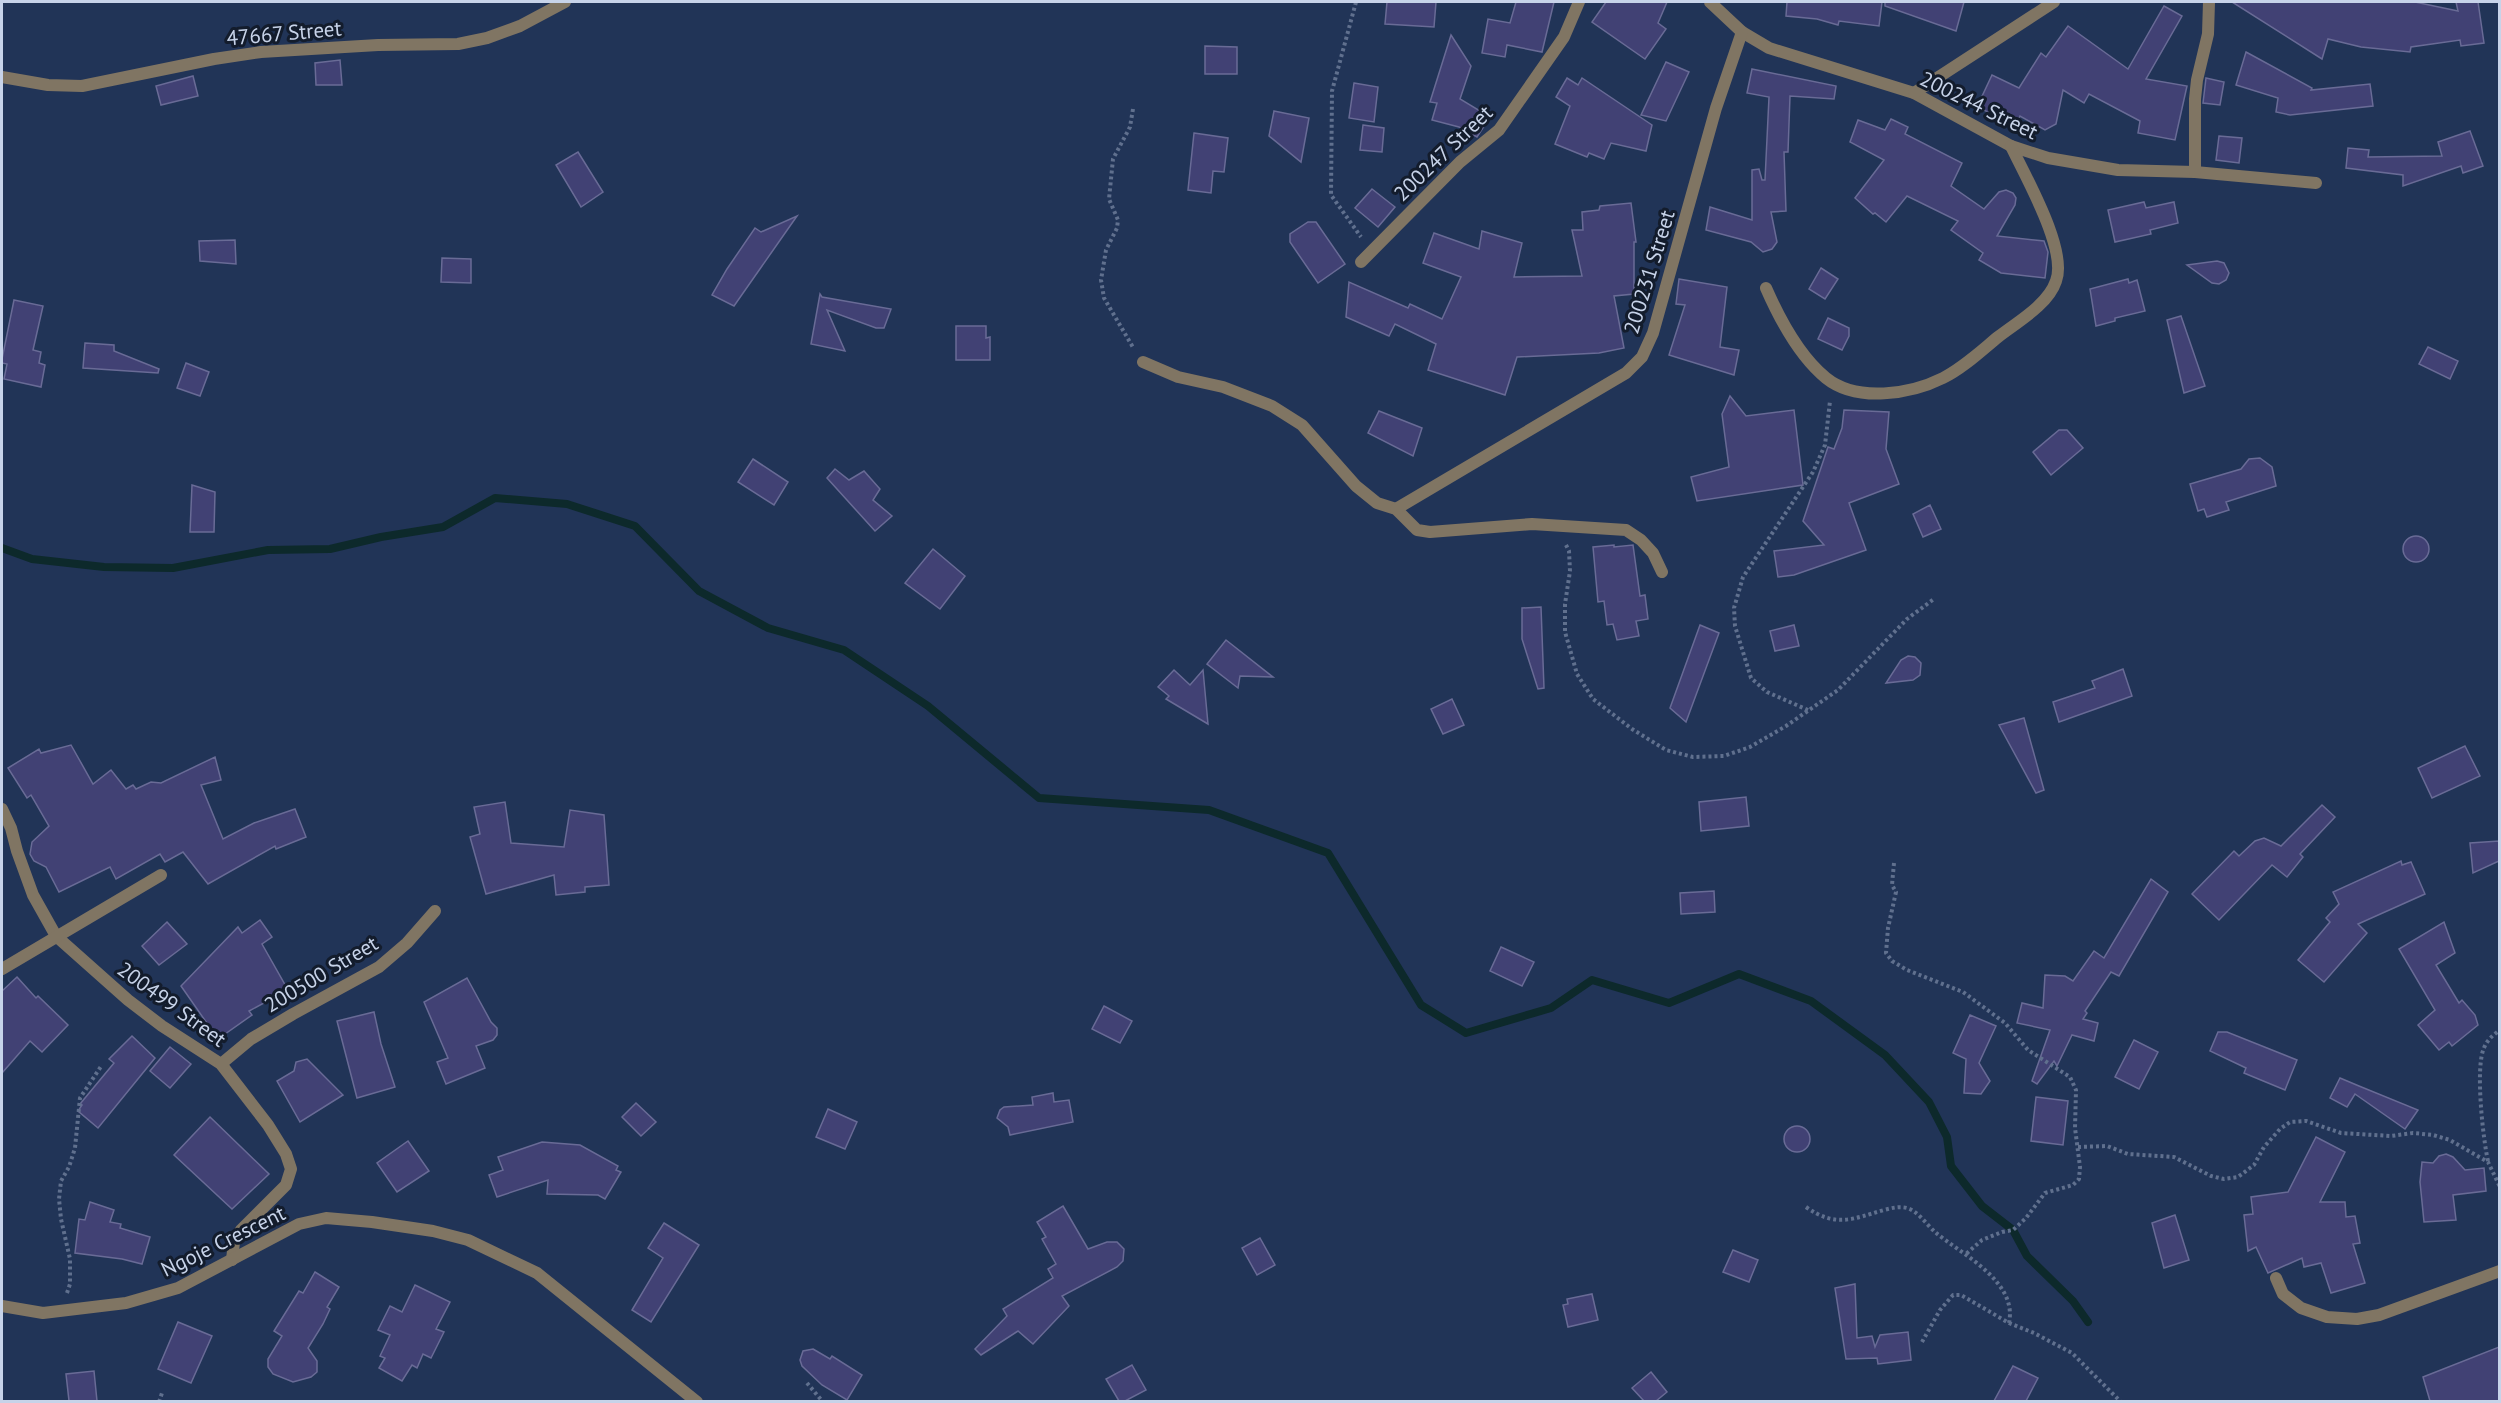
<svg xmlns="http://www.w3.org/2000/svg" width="2501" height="1403" font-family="'PT Sans',sans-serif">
<rect width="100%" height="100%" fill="#213457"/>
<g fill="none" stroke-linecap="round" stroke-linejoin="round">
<path stroke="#0d292b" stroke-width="8" d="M 2,548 L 32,559 L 104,567 L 173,568 L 268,550 L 330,549 L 381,537 L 443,527 L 495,498 L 567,504 L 635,526 L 699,591 L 768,628 L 844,650 L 928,706 L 1039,798 L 1209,810 L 1328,853 L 1421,1005 L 1466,1033 L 1551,1008 L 1592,980 L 1669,1003 L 1739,974 L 1811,1001 L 1885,1055 L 1929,1102 L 1947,1137 L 1951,1166 L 1982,1206 L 2013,1230 L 2027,1256 L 2073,1301 L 2088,1322"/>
</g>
<g fill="#414174" stroke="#696b96" stroke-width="1.5">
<path d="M 1387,2 L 1436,2 L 1434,27 L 1385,24 Z"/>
<path d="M 1516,2 L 1554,2 L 1542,52 L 1507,45 L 1505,57 L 1482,53 L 1488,19 L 1510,23 Z"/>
<path d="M 1606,2 L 1667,2 L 1658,23 L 1666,29 L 1645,59 L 1592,22 Z"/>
<path d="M 1787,2 L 1882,2 L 1879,26 L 1839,21 L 1838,25 L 1817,19 L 1786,16 Z"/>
<path d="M 1885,2 L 1964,2 L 1956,31 L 1885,6 Z"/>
<path d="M 2232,2 L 2415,2 L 2458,11 L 2456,2 L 2478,2 L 2484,43 L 2461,46 L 2460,40 L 2411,47 L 2410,52 L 2361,47 L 2328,39 L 2322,59 Z"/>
<path d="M 2164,6 L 2182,16 L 2146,79 L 2187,86 L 2175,140 L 2138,133 L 2140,121 L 2089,94 L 2084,103 L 2063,90 L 2056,124 L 2045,130 L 2020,116 L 2016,125 L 1977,107 L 1992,75 L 2019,88 L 2041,53 L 2046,57 L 2068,26 L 2128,69 Z"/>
<path d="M 1451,35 L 1471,66 L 1460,99 L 1490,117 L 1477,137 L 1459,127 L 1432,120 L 1437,103 L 1430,102 Z"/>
<path d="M 1205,46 L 1237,47 L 1237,74 L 1205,74 Z"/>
<path d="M 2246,52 L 2312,88 L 2311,90 L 2370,84 L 2373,106 L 2290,115 L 2276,112 L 2278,98 L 2236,85 Z"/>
<path d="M 340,60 L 342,85 L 316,85 L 315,63 Z"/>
<path d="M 1666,62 L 1689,72 L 1666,121 L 1641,115 Z"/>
<path d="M 1752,69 L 1836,86 L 1834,99 L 1790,96 L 1788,152 L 1784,152 L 1786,211 L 1771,212 L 1777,242 L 1772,249 L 1763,252 L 1751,242 L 1706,230 L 1710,207 L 1752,220 L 1752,170 L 1759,169 L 1762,180 L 1765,180 L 1769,97 L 1747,93 Z"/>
<path d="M 193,76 L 198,96 L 161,105 L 156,86 Z"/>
<path d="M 1567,78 L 1578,85 L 1582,78 L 1652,125 L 1646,151 L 1611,143 L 1604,159 L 1589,153 L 1587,157 L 1555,144 L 1570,106 L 1556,97 Z"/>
<path d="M 2206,78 L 2224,82 L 2220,105 L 2203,103 Z"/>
<path d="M 1354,83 L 1378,87 L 1374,122 L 1349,118 Z"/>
<path d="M 1274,111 L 1309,118 L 1301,162 L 1269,136 Z"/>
<path d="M 1891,119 L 1908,127 L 1905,134 L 1962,163 L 1951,186 L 1984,209 L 1999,192 L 2006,190 L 2013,193 L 2016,198 L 2015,205 L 1997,236 L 2044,241 L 2048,252 L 2045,278 L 2001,273 L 1979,260 L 1983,253 L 1951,230 L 1958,221 L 1907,196 L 1886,222 L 1875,213 L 1873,214 L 1855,198 L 1884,160 L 1850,142 L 1858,120 L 1885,130 Z"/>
<path d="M 1363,125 L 1384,128 L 1382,152 L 1360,150 Z"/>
<path d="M 2470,131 L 2483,166 L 2463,173 L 2461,166 L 2403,186 L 2403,175 L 2346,168 L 2348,148 L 2369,150 L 2368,157 L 2442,156 L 2438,142 Z"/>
<path d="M 1194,133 L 1228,138 L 1224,172 L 1213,171 L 1211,193 L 1188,190 Z"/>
<path d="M 2219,136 L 2242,138 L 2239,163 L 2216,160 Z"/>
<path d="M 578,152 L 603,192 L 581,207 L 556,165 Z"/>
<path d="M 1372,189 L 1395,207 L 1378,227 L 1355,208 Z"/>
<path d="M 2144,202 L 2146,208 L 2174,202 L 2178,223 L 2150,230 L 2151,234 L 2115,242 L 2108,210 Z"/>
<path d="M 1631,203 L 1636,242 L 1634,242 L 1634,294 L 1614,296 L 1624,348 L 1599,353 L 1517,357 L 1505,395 L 1428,370 L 1436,344 L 1395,324 L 1389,336 L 1346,317 L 1349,282 L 1408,308 L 1410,304 L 1442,319 L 1461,277 L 1423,263 L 1434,233 L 1479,249 L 1482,231 L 1522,243 L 1514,277 L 1582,276 L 1572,230 L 1583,230 L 1582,212 L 1599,210 L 1600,206 Z"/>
<path d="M 797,216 L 734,306 L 712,295 L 727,269 L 755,228 L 761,232 Z"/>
<path d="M 1308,222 L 1316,222 L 1345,264 L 1318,283 L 1290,242 L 1290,234 Z"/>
<path d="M 235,240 L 236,264 L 200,261 L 199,241 Z"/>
<path d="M 442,258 L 471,259 L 471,283 L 441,282 Z"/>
<path d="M 2217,261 L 2224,263 L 2229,273 L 2226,280 L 2219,284 L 2212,283 L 2187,265 Z"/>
<path d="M 1821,268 L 1838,279 L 1825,299 L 1809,289 Z"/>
<path d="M 1679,279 L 1727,287 L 1720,347 L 1739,350 L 1734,375 L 1669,355 L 1685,305 L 1676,304 Z"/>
<path d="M 2128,279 L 2129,283 L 2137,280 L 2145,311 L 2115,318 L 2115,321 L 2096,326 L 2090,289 Z"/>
<path d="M 820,294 L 822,297 L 891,309 L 884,328 L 876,328 L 827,310 L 845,351 L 811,344 Z"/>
<path d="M 14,300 L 43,306 L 33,350 L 41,352 L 39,363 L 45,365 L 41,387 L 4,379 L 7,364 L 2,363 L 2,359 Z"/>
<path d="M 2181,316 L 2205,386 L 2184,393 L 2167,320 Z"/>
<path d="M 1828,318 L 1849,328 L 1849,336 L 1842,350 L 1818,339 Z"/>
<path d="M 956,326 L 986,326 L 986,338 L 990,337 L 990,360 L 956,360 Z"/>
<path d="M 85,343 L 114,345 L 114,351 L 159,369 L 158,373 L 83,368 Z"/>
<path d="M 2428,347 L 2458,361 L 2450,379 L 2419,364 Z"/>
<path d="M 186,363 L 209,372 L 200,396 L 177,388 Z"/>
<path d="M 1730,396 L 1746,416 L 1794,410 L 1803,485 L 1697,501 L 1691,477 L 1729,467 L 1722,414 Z"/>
<path d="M 1844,410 L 1889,412 L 1886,449 L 1899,484 L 1849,503 L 1866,550 L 1794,575 L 1778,577 L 1774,551 L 1824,545 L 1803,521 L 1828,447 L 1834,449 L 1842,428 Z"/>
<path d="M 1379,411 L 1422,428 L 1413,456 L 1368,433 Z"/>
<path d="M 2059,430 L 2067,430 L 2083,448 L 2051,475 L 2033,452 Z"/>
<path d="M 2260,458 L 2272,467 L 2276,486 L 2226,502 L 2229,510 L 2207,517 L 2204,509 L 2198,511 L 2190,484 L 2241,469 L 2249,459 Z"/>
<path d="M 753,459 L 788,482 L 774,505 L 738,482 Z"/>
<path d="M 835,469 L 849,480 L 864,471 L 880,489 L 873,500 L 892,516 L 875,531 L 827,478 Z"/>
<path d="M 192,485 L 215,492 L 214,532 L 190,532 Z"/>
<path d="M 1930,505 L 1941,529 L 1923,537 L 1913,514 Z"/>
<circle cx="2416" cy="549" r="13"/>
<path d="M 1614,545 L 1614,547 L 1633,545 L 1640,596 L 1645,595 L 1648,619 L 1636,621 L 1639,636 L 1617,640 L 1613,624 L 1607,625 L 1604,601 L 1598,602 L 1593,547 Z"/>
<path d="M 933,549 L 965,576 L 940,609 L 905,583 Z"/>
<path d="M 1541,607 L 1544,688 L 1538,689 L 1522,639 L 1522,608 Z"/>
<path d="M 1700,625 L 1719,633 L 1686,722 L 1670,708 Z"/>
<path d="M 1794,625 L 1799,646 L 1775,651 L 1770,631 Z"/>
<path d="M 1226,640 L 1273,677 L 1240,676 L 1238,688 L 1207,664 Z"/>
<path d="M 1908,656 L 1915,657 L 1921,663 L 1920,675 L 1913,680 L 1886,683 L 1901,660 Z"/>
<path d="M 2123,669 L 2132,696 L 2059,722 L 2053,702 L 2095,688 L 2092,681 Z"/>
<path d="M 1174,670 L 1190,685 L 1203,670 L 1208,724 L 1166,699 L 1169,696 L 1158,687 Z"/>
<path d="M 1452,699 L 1464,725 L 1443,734 L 1431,709 Z"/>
<path d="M 2024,718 L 2044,790 L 2036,793 L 1999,725 Z"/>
<path d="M 71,745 L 93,784 L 111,770 L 126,789 L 133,785 L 136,789 L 151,782 L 161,783 L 215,757 L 221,780 L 201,785 L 223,839 L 254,823 L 295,809 L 306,837 L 276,849 L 275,846 L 208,884 L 183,852 L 165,862 L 160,854 L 116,879 L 110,867 L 59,892 L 46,867 L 34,861 L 30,854 L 32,842 L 49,826 L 31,795 L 27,798 L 8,768 L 39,749 L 41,753 Z"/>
<path d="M 2465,746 L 2480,776 L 2432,798 L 2418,768 Z"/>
<path d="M 1746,797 L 1749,826 L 1701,831 L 1699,802 Z"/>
<path d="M 505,802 L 511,843 L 564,847 L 570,810 L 604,815 L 609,885 L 585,887 L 585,892 L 556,895 L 554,875 L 486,894 L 470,837 L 480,834 L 474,807 Z"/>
<path d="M 2322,805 L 2335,817 L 2300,854 L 2303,857 L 2287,877 L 2272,865 L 2219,920 L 2192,894 L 2234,851 L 2239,856 L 2255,841 L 2264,838 L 2281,846 Z"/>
<path d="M 2499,841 L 2499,861 L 2473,873 L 2470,843 Z"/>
<path d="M 2401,861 L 2402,865 L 2411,862 L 2425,894 L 2358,924 L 2367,933 L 2324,982 L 2298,960 L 2330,922 L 2326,918 L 2339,904 L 2333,892 Z"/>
<path d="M 2151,879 L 2168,892 L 2119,976 L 2111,972 L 2085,1011 L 2087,1013 L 2083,1019 L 2098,1023 L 2094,1041 L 2072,1035 L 2057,1066 L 2054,1061 L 2037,1084 L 2032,1081 L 2050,1030 L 2017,1023 L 2022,1003 L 2043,1008 L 2045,975 L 2065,976 L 2073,981 L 2094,951 L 2104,958 Z"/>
<path d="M 1714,891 L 1715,912 L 1681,914 L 1680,893 Z"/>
<path d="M 260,920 L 272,937 L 262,944 L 288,990 L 249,1011 L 252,1015 L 218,1039 L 181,986 L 238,927 L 242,933 Z"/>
<path d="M 167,922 L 187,944 L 159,965 L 142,946 Z"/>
<path d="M 2444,922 L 2455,953 L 2436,965 L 2459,1003 L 2462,1000 L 2475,1015 L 2478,1025 L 2452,1046 L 2449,1042 L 2439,1050 L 2418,1025 L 2435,1010 L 2399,949 Z"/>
<path d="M 1501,947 L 1534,962 L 1522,986 L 1490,971 Z"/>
<path d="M 17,977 L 36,998 L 38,996 L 68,1025 L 42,1052 L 30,1041 L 2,1073 L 2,991 Z"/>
<path d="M 467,978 L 491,1022 L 497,1028 L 497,1035 L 493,1040 L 476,1046 L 485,1068 L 446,1084 L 437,1062 L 448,1058 L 424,1002 Z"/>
<path d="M 1104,1006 L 1132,1021 L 1120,1043 L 1092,1029 Z"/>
<path d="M 374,1012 L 381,1044 L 395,1087 L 357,1098 L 337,1021 Z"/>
<path d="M 1970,1015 L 1996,1026 L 1979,1063 L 1990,1081 L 1981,1094 L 1964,1093 L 1966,1059 L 1953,1053 Z"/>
<path d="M 2218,1032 L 2227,1032 L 2297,1060 L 2285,1090 L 2244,1073 L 2246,1068 L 2210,1051 Z"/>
<path d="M 132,1036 L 155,1058 L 98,1128 L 78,1111 L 82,1105 L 80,1104 L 114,1063 L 109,1059 Z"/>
<path d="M 2134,1040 L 2158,1052 L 2139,1089 L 2115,1077 Z"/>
<path d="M 170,1047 L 191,1064 L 170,1088 L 150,1071 Z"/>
<path d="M 307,1059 L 343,1095 L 300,1122 L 277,1081 L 294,1071 L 296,1062 Z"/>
<path d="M 2340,1078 L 2359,1086 L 2418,1110 L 2405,1129 L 2355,1094 L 2347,1107 L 2330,1098 Z"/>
<path d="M 1053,1093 L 1054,1102 L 1069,1100 L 1073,1122 L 1010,1135 L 1008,1127 L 997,1118 L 1000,1110 L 1004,1107 L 1033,1105 L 1032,1097 Z"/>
<path d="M 2036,1097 L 2068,1101 L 2063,1145 L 2031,1141 Z"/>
<path d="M 636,1103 L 656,1122 L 641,1136 L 622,1117 Z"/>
<path d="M 828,1109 L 857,1122 L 845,1149 L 816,1137 Z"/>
<path d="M 210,1117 L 269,1174 L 232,1209 L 174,1155 Z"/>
<circle cx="1797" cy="1139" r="13"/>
<path d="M 2316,1137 L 2345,1152 L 2320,1202 L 2345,1202 L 2346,1217 L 2355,1216 L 2360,1243 L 2353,1244 L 2365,1283 L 2331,1293 L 2321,1263 L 2304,1267 L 2302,1258 L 2268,1273 L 2256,1247 L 2248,1251 L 2244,1215 L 2253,1214 L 2251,1197 L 2288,1192 Z"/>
<path d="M 408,1141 L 429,1171 L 397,1192 L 377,1163 Z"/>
<path d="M 542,1142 L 580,1145 L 618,1166 L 616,1170 L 621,1172 L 605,1199 L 598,1195 L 547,1194 L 548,1180 L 497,1197 L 489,1175 L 503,1170 L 498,1157 Z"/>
<path d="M 2446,1154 L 2453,1157 L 2465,1170 L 2484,1168 L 2486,1191 L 2453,1195 L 2456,1220 L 2424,1222 L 2420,1182 L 2422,1162 L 2433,1163 L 2439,1156 Z"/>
<path d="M 90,1202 L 114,1210 L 110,1222 L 121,1224 L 120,1228 L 150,1237 L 142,1264 L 122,1259 L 75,1253 L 79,1219 L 85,1220 Z"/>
<path d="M 1063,1206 L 1088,1249 L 1107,1242 L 1117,1242 L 1124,1249 L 1123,1261 L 1117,1267 L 1062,1296 L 1069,1306 L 1033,1344 L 1018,1331 L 981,1355 L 975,1349 L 1007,1316 L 1003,1309 L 1053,1278 L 1048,1269 L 1056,1264 L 1042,1239 L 1046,1237 L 1037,1222 Z"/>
<path d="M 2175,1215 L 2189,1260 L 2164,1268 L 2152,1223 Z"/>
<path d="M 664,1223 L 699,1245 L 651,1322 L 632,1310 L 663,1258 L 648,1248 Z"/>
<path d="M 1260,1238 L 1275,1265 L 1257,1275 L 1242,1248 Z"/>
<path d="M 1733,1250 L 1758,1260 L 1749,1282 L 1723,1272 Z"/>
<path d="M 315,1272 L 339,1287 L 327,1307 L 330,1309 L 323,1324 L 308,1348 L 317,1361 L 317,1372 L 311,1377 L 293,1382 L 273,1374 L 268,1367 L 268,1359 L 282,1336 L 274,1331 L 299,1291 L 303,1293 Z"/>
<path d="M 1855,1284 L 1857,1338 L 1872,1336 L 1875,1347 L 1880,1335 L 1908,1332 L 1911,1360 L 1878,1364 L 1877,1358 L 1846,1359 L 1835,1288 Z"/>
<path d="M 415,1285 L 450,1302 L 436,1329 L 444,1332 L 431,1358 L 423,1354 L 417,1368 L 412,1365 L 402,1381 L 379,1368 L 385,1358 L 380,1356 L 390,1335 L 378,1330 L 390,1306 L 402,1312 Z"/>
<path d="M 1592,1294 L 1598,1320 L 1568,1327 L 1563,1305 L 1568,1304 L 1567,1299 Z"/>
<path d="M 178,1322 L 212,1336 L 191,1383 L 158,1369 Z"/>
<path d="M 2499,1347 L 2499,1401 L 2430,1401 L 2423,1377 Z"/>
<path d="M 813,1349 L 830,1359 L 832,1356 L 862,1375 L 847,1400 L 822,1385 L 802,1366 L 800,1360 L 803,1351 Z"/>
<path d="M 1132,1365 L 1146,1390 L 1125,1401 L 1119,1401 L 1106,1379 Z"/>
<path d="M 2013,1366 L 2038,1378 L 2026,1401 L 1994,1401 Z"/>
<path d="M 94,1371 L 97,1401 L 69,1401 L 66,1374 Z"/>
<path d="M 1651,1372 L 1667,1392 L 1656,1401 L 1644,1401 L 1632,1388 Z"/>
</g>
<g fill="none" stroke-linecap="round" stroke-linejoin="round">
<g stroke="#60708e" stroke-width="4" stroke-dasharray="3 3" stroke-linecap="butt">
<path d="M 1356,2 L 1332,91 L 1331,195 L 1361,237"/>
<path d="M 1133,109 L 1130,127 L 1113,159 L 1109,199 L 1118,220 L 1117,228 L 1106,250 L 1101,280 L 1104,298 L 1134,349"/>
<path d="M 1566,545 L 1569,551 L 1570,571 L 1565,604 L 1565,632 L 1577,674 L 1593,699 L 1632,729 L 1666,750 L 1693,757 L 1724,756 L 1750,747 L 1786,726 L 1838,690 L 1907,619 L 1934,599"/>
<path d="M 1808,710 L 1767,692 L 1751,678 L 1735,626 L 1734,608 L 1743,577 L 1813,472 L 1825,445 L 1830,401"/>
<path d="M 1894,863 L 1892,885 L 1896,892 L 1888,928 L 1886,953 L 1892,961 L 1907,970 L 1963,992 L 2005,1023 L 2028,1050 L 2070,1077 L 2076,1090 L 2075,1128 L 2080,1167 L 2079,1179 L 2073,1185 L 2045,1193 L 2026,1218 L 2013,1230 L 2002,1232 L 1982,1240 L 1966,1254"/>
<path d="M 2078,1147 L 2107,1146 L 2128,1154 L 2174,1157 L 2211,1176 L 2224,1179 L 2238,1177 L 2254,1165 L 2264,1147 L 2280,1129 L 2290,1122 L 2306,1121 L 2341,1133 L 2391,1136 L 2413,1133 L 2433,1135 L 2450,1140 L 2488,1162 L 2500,1187"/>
<path d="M 2488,1161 C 2483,1139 2475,1067 2484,1048 C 2487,1040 2493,1035 2500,1030"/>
<path d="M 1806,1207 C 1836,1228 1852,1219 1884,1210 C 1892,1208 1899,1206 1907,1208 C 1918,1211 1926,1224 1935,1232 C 1961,1254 2018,1281 2009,1323"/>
<path d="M 67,1293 L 70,1284 L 70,1259 L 61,1219 L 59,1199 L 61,1181 L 69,1167 L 75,1148 L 80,1098 L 102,1065"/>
<path d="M 1922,1342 L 1940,1310 L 1953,1295 L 1961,1295 L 2009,1323 L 2034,1333 L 2072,1353 L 2121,1402"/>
<path d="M 807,1383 L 823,1402"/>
<path d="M 159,1402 L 162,1393"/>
</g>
<g stroke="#807563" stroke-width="12">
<path d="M 1143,362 L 1178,377 L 1223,387 L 1272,406 L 1302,425 L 1356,486 L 1377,503 L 1396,509 L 1417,530 L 1430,532 L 1532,524 L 1626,530 L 1641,540 L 1653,553 L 1662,572"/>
<path d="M 2276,1278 L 2283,1294 L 2301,1308 L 2327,1317 L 2357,1319 L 2379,1315 L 2500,1271"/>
</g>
<g stroke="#807563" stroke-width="12">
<path d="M 1742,32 L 1769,48 L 1914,93 L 2011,146 L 2048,158 L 2118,170 L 2195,172 L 2316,183"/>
<path d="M 2,77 L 48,85 L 82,86 L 214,59 L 261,52 L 378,45 L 458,44 L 487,38 L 520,26 L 565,2"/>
<path d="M 1914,93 L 2054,2"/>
<path d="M 2195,172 L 2195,99 L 2197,80 L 2208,34 L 2209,2"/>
<path d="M 1361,262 L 1460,162 L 1499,130 L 1564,37 L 1579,2"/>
<path d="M 1766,288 C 1780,320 1799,356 1826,378 C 1857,403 1911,394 1943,378 C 1963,368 1981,351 1998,337 C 2017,322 2048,305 2056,281 C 2068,250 2025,176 2011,146"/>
<path d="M 1396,509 L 1626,373 L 1642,357 L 1653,333 L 1716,108 L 1742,32 L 1710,2"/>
<path d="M 2,809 L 11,828 L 17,851 L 33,895 L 56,936 L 128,1000 L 162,1026 L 221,1064 L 268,1125 L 286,1154 L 291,1169 L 286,1185 L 241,1230 L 234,1242 L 232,1260"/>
<path d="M 2,969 L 161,875"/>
<path d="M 221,1064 L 251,1039 L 293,1014 L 379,967 L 407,943 L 435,911"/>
<path d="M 2,1306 L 43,1313 L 126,1303 L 178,1288 L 299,1224 L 326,1218 L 372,1222 L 433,1231 L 468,1240 L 537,1273 L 697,1402"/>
</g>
</g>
<g text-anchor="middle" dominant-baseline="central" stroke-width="6" stroke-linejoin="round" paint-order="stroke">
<g font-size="21" fill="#c7d3e9" stroke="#131c2c">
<text transform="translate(284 33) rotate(-5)">47667 Street</text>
<text transform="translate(1979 105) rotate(26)">200244 Street</text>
<text transform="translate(1443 153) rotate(-44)">200247 Street</text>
<text transform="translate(1649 272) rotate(-73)">200231 Street</text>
<text transform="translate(321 974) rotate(-31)">200500 Street</text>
<text transform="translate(172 1004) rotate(36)">200499 Street</text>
<text transform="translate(223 1241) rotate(-26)">Ngoje Crescent</text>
</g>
</g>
<rect width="2501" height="1403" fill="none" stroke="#c7d3e9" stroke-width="6"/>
</svg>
